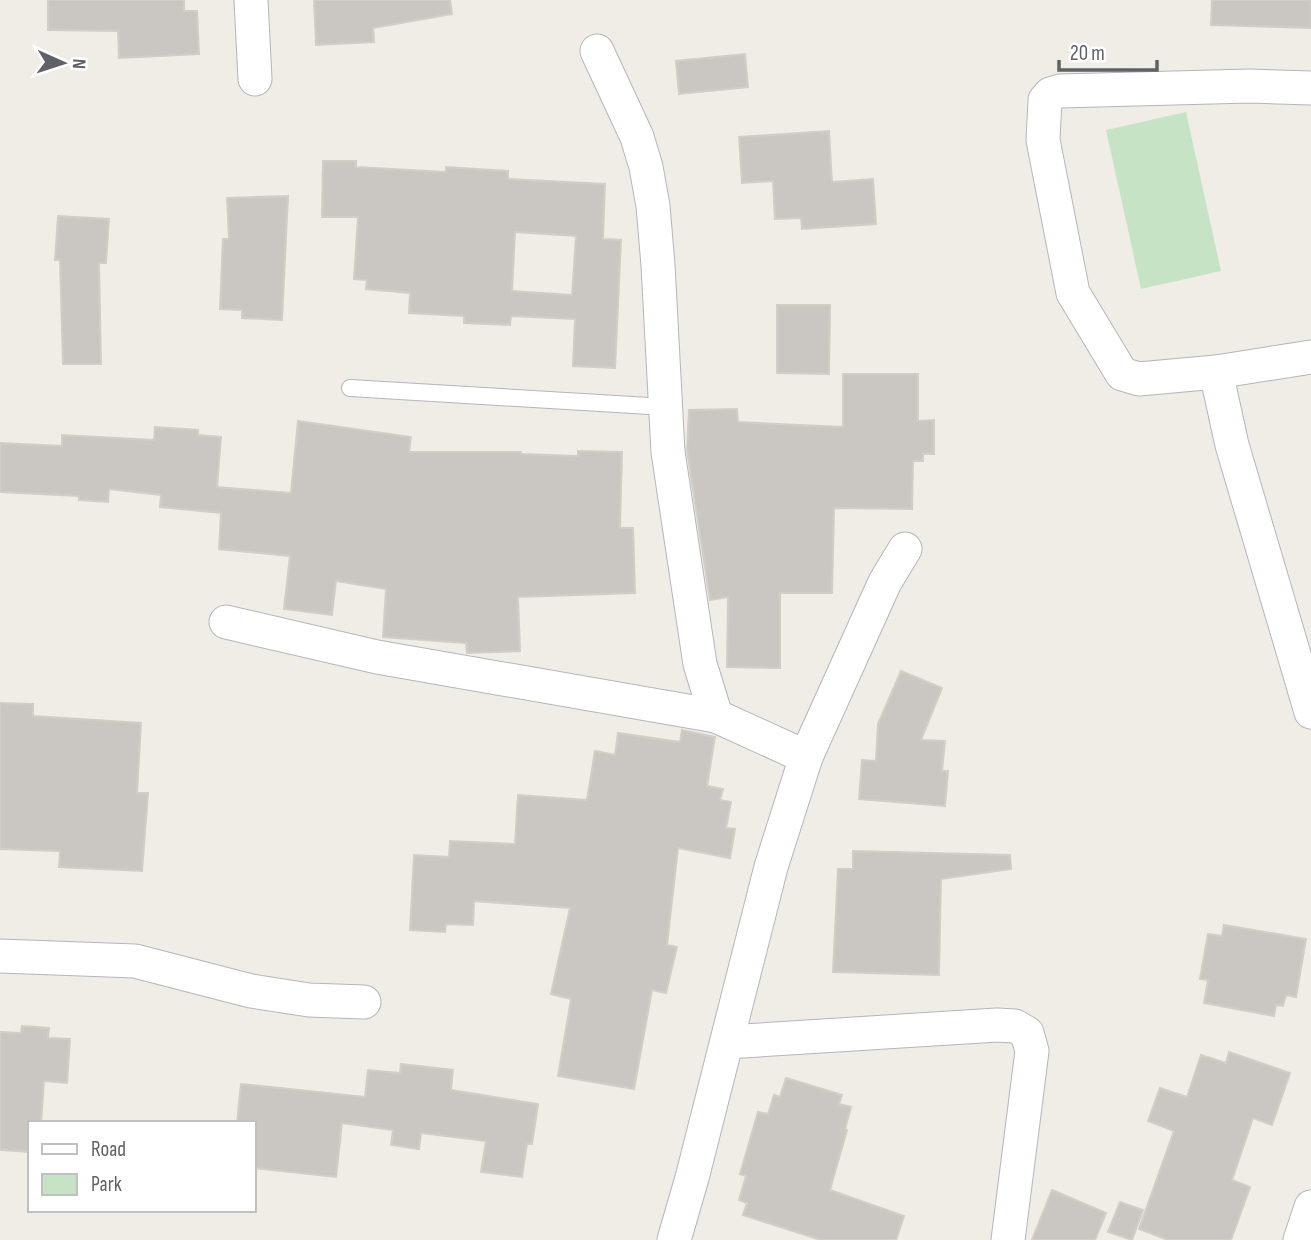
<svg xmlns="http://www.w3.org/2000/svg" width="1311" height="1240" font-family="'Sofia Sans Condensed',sans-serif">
<rect width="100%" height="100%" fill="#efede6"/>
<path fill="#c6e4c5" d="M 1186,112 L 1221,271 L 1141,289 L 1106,130 Z"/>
<g fill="#cac7c3" stroke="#d3cec5" stroke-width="2" fill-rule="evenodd">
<path d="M 48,0 L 184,0 L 184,11 L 197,11 L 199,54 L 119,58 L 118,31 L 48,30 Z"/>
<path d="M 314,0 L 450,0 L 452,14 L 373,28 L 374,42 L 316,45 Z"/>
<path d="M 1212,0 L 1311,0 L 1311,28 L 1211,25 Z"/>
<path d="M 745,54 L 748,87 L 679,94 L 676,61 Z"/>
<path d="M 829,131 L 832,182 L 873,179 L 876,224 L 802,229 L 801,218 L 775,219 L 773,181 L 742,183 L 739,137 Z"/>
<path d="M 323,161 L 356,161 L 356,167 L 446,172 L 446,167 L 508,171 L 508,179 L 605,184 L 603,239 L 621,240 L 615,368 L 573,366 L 575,319 L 511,316 L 510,325 L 464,323 L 464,316 L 409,313 L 410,293 L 366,289 L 367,280 L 354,279 L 358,217 L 322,217 ZM 515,232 L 576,236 L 572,295 L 512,291 Z"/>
<path d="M 288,196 L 282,320 L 242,318 L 242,310 L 220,309 L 223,239 L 229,239 L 227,198 Z"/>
<path d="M 58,216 L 109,219 L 106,263 L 99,263 L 101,364 L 63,364 L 60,260 L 55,260 Z"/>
<path d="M 777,305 L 830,305 L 829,374 L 777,373 Z"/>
<path d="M 843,374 L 918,374 L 918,421 L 934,420 L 934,454 L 923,454 L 923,461 L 913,461 L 912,509 L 834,508 L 832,593 L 780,593 L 780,668 L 727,667 L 728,597 L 710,600 L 687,450 L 689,410 L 737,409 L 738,422 L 843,427 Z"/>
<path d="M 298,421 L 411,437 L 409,452 L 521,452 L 521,454 L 578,456 L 578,451 L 622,452 L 620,528 L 633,528 L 635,593 L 518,597 L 520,651 L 467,653 L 466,643 L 383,637 L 386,589 L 336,581 L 332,615 L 284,609 L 290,556 L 219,549 L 221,513 L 160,507 L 161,495 L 109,489 L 108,502 L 79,500 L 79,496 L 0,492 L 0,443 L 62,446 L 62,435 L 154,440 L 155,427 L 198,430 L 198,435 L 221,437 L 217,487 L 291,493 Z"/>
<path d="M 901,671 L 942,688 L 921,740 L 945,741 L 942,771 L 948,771 L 945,806 L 859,799 L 862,760 L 876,761 L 878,724 Z"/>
<path d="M 0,703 L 33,704 L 33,716 L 141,723 L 137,793 L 148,793 L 142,871 L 59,867 L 60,851 L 0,849 Z"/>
<path d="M 682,730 L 715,737 L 707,786 L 723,789 L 720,800 L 731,802 L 726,828 L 735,829 L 730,858 L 678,848 L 667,945 L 677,947 L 666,993 L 652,990 L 634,1089 L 558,1076 L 571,999 L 551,994 L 570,908 L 474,901 L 473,925 L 446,924 L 445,932 L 410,930 L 414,855 L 449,857 L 450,841 L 515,844 L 518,795 L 587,800 L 595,751 L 615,755 L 618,733 L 680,742 Z"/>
<path d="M 853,851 L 1010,855 L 1011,869 L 941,879 L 939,975 L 833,972 L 838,869 L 853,869 Z"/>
<path d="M 1224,925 L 1306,939 L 1296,997 L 1286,995 L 1283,1006 L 1276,1005 L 1274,1016 L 1204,1003 L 1208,980 L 1200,979 L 1208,934 L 1222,936 Z"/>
<path d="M 22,1026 L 49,1028 L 48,1038 L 70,1039 L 67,1083 L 44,1081 L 41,1123 L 30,1123 L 30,1152 L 0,1150 L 0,1032 L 21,1033 Z"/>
<path d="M 1229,1052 L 1290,1073 L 1272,1125 L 1253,1118 L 1232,1180 L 1250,1187 L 1231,1240 L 1168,1240 L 1139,1229 L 1174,1131 L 1148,1121 L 1160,1088 L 1187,1097 L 1201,1055 L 1226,1063 Z"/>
<path d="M 401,1064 L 453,1070 L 451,1090 L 538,1104 L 532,1144 L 527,1144 L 522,1177 L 481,1172 L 486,1141 L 421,1133 L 419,1149 L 391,1145 L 393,1130 L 342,1123 L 336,1177 L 254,1168 L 254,1123 L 237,1123 L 241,1084 L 365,1097 L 368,1070 L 400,1073 Z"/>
<path d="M 786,1078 L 842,1095 L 839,1104 L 851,1107 L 845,1129 L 847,1130 L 830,1190 L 904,1216 L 896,1240 L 821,1240 L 743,1215 L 747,1203 L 739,1200 L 746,1176 L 740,1174 L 758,1112 L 768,1114 L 774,1095 L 780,1097 Z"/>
<path d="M 1052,1190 L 1106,1213 L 1095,1240 L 1032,1240 Z"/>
<path d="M 1120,1202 L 1143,1210 L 1132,1240 L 1108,1232 Z"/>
</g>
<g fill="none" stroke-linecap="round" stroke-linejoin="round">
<defs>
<path id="service" d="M 350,388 L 666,407"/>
<g id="minor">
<path d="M 251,0 L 255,79"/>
<path d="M 597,51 L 637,137 L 646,167 L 653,206 L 658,265 L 668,452 L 700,664 L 716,716"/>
<path d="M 1311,88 L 1250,86 L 1060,91 L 1050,94 L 1045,100 L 1043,140 L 1073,293 L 1122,374 L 1139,379 L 1216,372 L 1311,357"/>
<path d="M 1216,372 L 1232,445 L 1311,712"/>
<path d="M 226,622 L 377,657 L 716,716 L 806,757"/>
<path d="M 0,956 L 135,961 L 251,991 L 309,1000 L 364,1002"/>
<path d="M 727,1042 L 997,1025 L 1015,1026 L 1027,1033 L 1032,1051 L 1008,1240"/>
<path d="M 674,1240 L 692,1178 L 771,867 L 806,757 L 885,582 L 905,549"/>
<path d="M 1300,1240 L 1311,1207"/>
</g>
</defs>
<use href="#service" stroke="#b3b6ba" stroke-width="18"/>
<use href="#minor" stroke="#b3b6ba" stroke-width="35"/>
<use href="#service" stroke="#fff" stroke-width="16"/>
<use href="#minor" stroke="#fff" stroke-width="33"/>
</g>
<rect x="28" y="1121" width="228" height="91" fill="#ffffff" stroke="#bfc0c1" stroke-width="2"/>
<rect x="42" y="1144" width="35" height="10" fill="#ffffff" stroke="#bfc0c1" stroke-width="2"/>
<text x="91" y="1156" font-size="21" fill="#5e6165">Road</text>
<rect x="42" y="1174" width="35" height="21" fill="#c6e4c5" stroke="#bfc0c1" stroke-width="2"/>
<text x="91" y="1191" font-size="21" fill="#5e6165">Park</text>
<g transform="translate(63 63) rotate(93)" stroke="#ffffff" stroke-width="5" paint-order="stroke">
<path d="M0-5L12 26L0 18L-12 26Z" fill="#5e6165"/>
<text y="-10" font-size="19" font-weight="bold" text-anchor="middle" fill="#5e6165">N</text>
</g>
<path d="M1059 60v10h98v-10" fill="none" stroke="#5e6165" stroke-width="3.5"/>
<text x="1070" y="60" font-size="21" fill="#5e6165" stroke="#ffffff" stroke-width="5" paint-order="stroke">20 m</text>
</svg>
